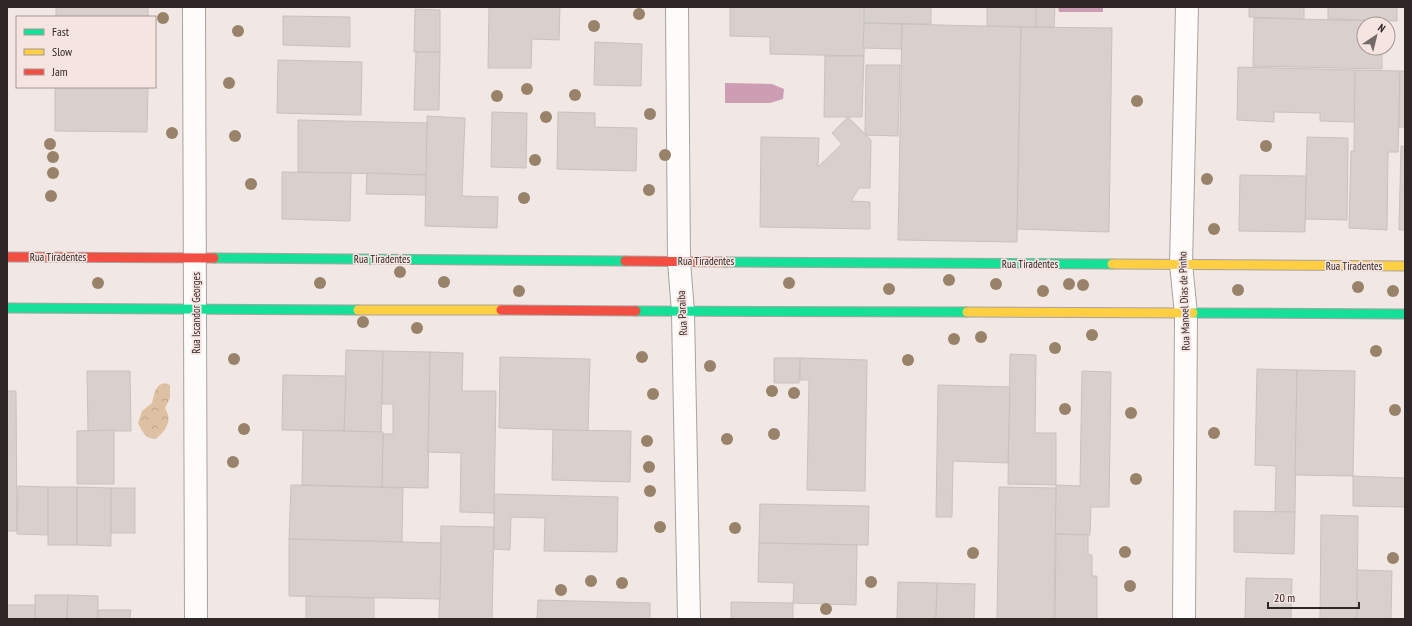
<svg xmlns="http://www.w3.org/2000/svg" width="1412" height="626" font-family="'PT Sans Narrow',sans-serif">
<defs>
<pattern id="forest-crowns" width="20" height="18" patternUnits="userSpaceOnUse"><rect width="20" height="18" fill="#dec0a2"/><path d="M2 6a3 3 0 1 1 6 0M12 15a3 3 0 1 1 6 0" fill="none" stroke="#bfa58b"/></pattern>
</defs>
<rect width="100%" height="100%" fill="#f1e8e6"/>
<path fill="url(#forest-crowns)" d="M 165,383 L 170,385 L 170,398 L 165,408 C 173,421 166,430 156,439 C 146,439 142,432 138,423 L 142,411 L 152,403 L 155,391 L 159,385 Z"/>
<g fill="#cd9db3">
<path d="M 1058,7 L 1103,7 L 1103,12 L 1059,12 Z"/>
<path d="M 725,83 L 772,84 L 784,89 L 783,99 L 770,103 L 725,103 Z"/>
</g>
<g fill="#d7d0cd" stroke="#c8c2bf">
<rect x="56" y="7" width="92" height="10"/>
<path d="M 489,7 L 560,7 L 559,40 L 532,39 L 531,68 L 488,68 Z"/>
<path d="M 730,7 L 865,7 L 864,56 L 770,54 L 770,37 L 730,36 Z"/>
<path d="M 864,7 L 931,7 L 931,24 L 864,23 Z"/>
<path d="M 987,7 L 1036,7 L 1036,27 L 987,26 Z"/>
<path d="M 1036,7 L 1055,7 L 1054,27 L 1036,27 Z"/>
<path d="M 1249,7 L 1304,7 L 1304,19 L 1249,17 Z"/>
<path d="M 1328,7 L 1397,7 L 1397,21 L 1328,19 Z"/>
<path d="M 415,9 L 440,10 L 440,52 L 414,52 Z"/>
<path d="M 283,16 L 350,17 L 350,47 L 283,45 Z"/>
<path d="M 1254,18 L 1383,21 L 1383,24 L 1364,24 L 1364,48 L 1382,48 L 1382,69 L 1253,66 Z"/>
<path d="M 864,23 L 902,24 L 901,49 L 863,48 Z"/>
<path d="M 902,24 L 1021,27 L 1017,242 L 898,240 Z"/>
<path d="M 1021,27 L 1112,28 L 1109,232 L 1017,229 Z"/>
<path d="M 595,42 L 642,44 L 641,86 L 594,85 Z"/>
<path d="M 416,52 L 440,52 L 439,110 L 414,110 Z"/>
<path d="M 825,56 L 864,56 L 862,117 L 824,117 Z"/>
<path d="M 278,60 L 362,62 L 361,115 L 277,113 Z"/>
<path d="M 866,65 L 900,65 L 898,136 L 865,135 Z"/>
<path d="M 1238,67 L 1355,70 L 1355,122 L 1320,121 L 1320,113 L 1274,112 L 1274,122 L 1237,120 Z"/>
<path d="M 1355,70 L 1400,71 L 1398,152 L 1388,152 L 1387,230 L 1349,228 L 1351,151 L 1354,151 Z"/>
<path d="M 1400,71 L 1405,71 L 1405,127 L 1399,127 Z"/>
<path d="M 55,87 L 148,87 L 147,132 L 55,131 Z"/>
<path d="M 492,112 L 527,113 L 526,168 L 491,167 Z"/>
<path d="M 558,112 L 595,113 L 595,127 L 637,128 L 636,171 L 557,169 Z"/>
<path d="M 427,116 L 465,118 L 462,196 L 498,197 L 497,228 L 425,226 Z"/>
<path d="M 848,117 L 871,140 L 870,188 L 859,188 L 851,201 L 870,202 L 870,229 L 760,227 L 761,137 L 819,138 L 818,167 L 842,144 L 832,133 Z"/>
<path d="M 298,120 L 427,123 L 426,175 L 298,172 Z"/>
<path d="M 1307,137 L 1348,138 L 1347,220 L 1305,219 Z"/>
<path d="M 1401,146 L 1405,147 L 1405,230 L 1399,230 Z"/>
<path d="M 282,172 L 351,173 L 350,221 L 282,219 Z"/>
<path d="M 367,173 L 426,175 L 426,195 L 366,194 Z"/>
<path d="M 1240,175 L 1306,176 L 1305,232 L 1239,231 Z"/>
<path d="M 346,350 L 383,351 L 381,433 L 344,431 Z"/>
<path d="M 383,351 L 430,352 L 428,488 L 382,487 L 383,434 L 393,434 L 393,404 L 382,404 Z"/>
<path d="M 430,352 L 463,353 L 462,391 L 496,391 L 494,513 L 460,512 L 461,453 L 428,452 Z"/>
<path d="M 1010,354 L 1036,355 L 1035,433 L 1056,433 L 1056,485 L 1008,484 Z"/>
<path d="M 500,357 L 590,359 L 588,431 L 499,428 Z"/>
<path d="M 774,358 L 800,358 L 799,383 L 774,383 Z"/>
<path d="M 800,358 L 867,360 L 865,491 L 807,490 L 809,380 L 800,380 Z"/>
<path d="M 1257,369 L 1297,370 L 1295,512 L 1275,512 L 1276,466 L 1255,465 Z"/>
<path d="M 1297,370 L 1355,371 L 1353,476 L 1295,475 Z"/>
<path d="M 87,371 L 130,371 L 131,431 L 88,431 Z"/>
<path d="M 1082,371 L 1111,372 L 1109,507 L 1091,507 L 1090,535 L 1055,534 L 1056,485 L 1080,486 Z"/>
<path d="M 283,375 L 346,376 L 344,431 L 282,430 Z"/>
<path d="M 938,385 L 1010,387 L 1008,463 L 953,461 L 952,517 L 936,517 Z"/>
<path d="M 7,391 L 16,391 L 17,531 L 7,531 Z"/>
<path d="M 114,430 L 114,484 L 77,484 L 77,431 Z"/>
<path d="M 303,430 L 383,432 L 382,487 L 302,485 Z"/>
<path d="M 553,430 L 631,431 L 630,482 L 552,480 Z"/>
<path d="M 1353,476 L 1405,478 L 1405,507 L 1353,506 Z"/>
<path d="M 291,485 L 403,488 L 402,542 L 289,539 Z"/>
<path d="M 18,486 L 48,487 L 48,535 L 17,534 Z"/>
<rect x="48" y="487" width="29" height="58"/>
<path d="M 77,487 L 111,488 L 111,546 L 77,545 Z"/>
<path d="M 999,487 L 1056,488 L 1054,619 L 997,619 Z"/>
<rect x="111" y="488" width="24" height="45"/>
<path d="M 494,494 L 618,497 L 617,552 L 544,551 L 545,518 L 511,517 L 510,550 L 494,549 Z"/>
<path d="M 760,504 L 869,506 L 868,545 L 759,543 Z"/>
<path d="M 1234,511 L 1295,512 L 1294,554 L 1234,552 Z"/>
<path d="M 1321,515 L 1358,516 L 1357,619 L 1320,619 Z"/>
<path d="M 441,526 L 494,527 L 492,619 L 439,619 Z"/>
<path d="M 1056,534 L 1088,535 L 1088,554 L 1092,555 L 1092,576 L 1097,576 L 1097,619 L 1055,619 Z"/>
<path d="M 289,539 L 441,543 L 440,599 L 289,596 Z"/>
<path d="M 759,543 L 857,545 L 856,605 L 793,603 L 794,583 L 758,582 Z"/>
<path d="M 1357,570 L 1392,571 L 1391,619 L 1357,619 Z"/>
<path d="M 1246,578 L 1292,579 L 1291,619 L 1245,619 Z"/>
<path d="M 898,582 L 937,583 L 936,619 L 897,619 Z"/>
<path d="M 937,583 L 975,584 L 974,619 L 936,619 Z"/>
<path d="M 35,595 L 68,595 L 67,619 L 35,619 Z"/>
<path d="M 68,595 L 98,596 L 98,619 L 67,619 Z"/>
<path d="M 306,596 L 374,598 L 374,619 L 306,619 Z"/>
<path d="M 538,600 L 650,603 L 650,619 L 537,619 Z"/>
<path d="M 731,602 L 793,603 L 793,619 L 731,619 Z"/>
<rect x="7" y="605" width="28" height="14"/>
<path d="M 98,610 L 131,610 L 130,619 L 98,619 Z"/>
</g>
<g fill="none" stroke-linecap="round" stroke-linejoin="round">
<defs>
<g id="street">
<path d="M 194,7 L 196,619"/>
<path d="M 677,7 L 679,261 L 683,312 L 689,619"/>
<path d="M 1184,619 L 1186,314 L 1181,264 L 1187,7"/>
</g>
<g id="fast">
<path d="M 214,258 L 625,261"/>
<path d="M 726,262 L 1112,264"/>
<path d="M 7,308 L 358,310"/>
<path d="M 636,311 L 967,312"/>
<path d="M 1193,313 L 1405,314"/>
</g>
<g id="slow">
<path d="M 1112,264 L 1405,266"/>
<path d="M 358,310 L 501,310"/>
<path d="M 967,312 L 1193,313"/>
</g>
<g id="jam">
<path d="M 7,257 L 214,258"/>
<path d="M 625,261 L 726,262"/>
<path d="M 501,310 L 636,311"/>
</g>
</defs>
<use href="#street" stroke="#a9a2a1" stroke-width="24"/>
<use href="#fast" stroke="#a9a2a1" stroke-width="11"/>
<use href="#slow" stroke="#a9a2a1" stroke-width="11"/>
<use href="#jam" stroke="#a9a2a1" stroke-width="11"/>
<use href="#street" stroke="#fdfcfb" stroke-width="22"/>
<use href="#fast" stroke="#16e098" stroke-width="9"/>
<use href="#slow" stroke="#ffcf43" stroke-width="9"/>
<use href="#jam" stroke="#f24e42" stroke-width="9"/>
</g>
<g fill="#988269">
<circle cx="639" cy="14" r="6"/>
<circle cx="163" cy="18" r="6"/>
<circle cx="594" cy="26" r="6"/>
<circle cx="238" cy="31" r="6"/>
<circle cx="229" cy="83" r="6"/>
<circle cx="527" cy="89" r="6"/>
<circle cx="575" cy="95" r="6"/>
<circle cx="497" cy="96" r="6"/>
<circle cx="1137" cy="101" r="6"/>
<circle cx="650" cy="114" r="6"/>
<circle cx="546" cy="117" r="6"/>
<circle cx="172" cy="133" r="6"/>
<circle cx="235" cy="136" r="6"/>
<circle cx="50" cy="144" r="6"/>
<circle cx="1266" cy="146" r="6"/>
<circle cx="665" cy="155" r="6"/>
<circle cx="53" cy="157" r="6"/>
<circle cx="535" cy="160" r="6"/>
<circle cx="53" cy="173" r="6"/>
<circle cx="1207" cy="179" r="6"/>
<circle cx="251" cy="184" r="6"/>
<circle cx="649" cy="190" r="6"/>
<circle cx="51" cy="196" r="6"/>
<circle cx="524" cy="198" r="6"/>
<circle cx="1214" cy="229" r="6"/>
<circle cx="400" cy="272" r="6"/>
<circle cx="949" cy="280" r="6"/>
<circle cx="444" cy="282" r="6"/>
<circle cx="98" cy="283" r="6"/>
<circle cx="320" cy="283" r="6"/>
<circle cx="789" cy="283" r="6"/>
<circle cx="996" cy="284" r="6"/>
<circle cx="1069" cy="284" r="6"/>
<circle cx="1083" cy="285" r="6"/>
<circle cx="1358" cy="287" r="6"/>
<circle cx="889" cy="289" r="6"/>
<circle cx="1238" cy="290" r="6"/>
<circle cx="519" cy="291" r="6"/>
<circle cx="1043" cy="291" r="6"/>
<circle cx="1393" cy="291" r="6"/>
<circle cx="363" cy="322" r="6"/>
<circle cx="417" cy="328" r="6"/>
<circle cx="1092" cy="335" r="6"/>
<circle cx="981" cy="337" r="6"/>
<circle cx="954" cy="339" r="6"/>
<circle cx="1055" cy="348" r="6"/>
<circle cx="1376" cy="351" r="6"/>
<circle cx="642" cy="357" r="6"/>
<circle cx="234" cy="359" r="6"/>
<circle cx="908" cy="360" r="6"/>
<circle cx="710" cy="366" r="6"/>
<circle cx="772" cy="391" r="6"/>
<circle cx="794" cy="393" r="6"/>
<circle cx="653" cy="394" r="6"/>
<circle cx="1065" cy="409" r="6"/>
<circle cx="1395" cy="410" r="6"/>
<circle cx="1131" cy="413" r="6"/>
<circle cx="244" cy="429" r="6"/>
<circle cx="1214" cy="433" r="6"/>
<circle cx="774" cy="434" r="6"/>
<circle cx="727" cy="439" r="6"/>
<circle cx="647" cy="441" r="6"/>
<circle cx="233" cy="462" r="6"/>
<circle cx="649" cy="467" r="6"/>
<circle cx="1136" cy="479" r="6"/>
<circle cx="650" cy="491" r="6"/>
<circle cx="660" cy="527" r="6"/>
<circle cx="735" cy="528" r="6"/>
<circle cx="1125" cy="552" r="6"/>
<circle cx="973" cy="553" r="6"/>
<circle cx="1393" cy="558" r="6"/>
<circle cx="591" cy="581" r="6"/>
<circle cx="871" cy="582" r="6"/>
<circle cx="622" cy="583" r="6"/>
<circle cx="1130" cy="586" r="6"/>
<circle cx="561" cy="590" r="6"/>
<circle cx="826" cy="609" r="6"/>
</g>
<g text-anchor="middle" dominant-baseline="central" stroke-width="3.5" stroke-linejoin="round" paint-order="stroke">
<g font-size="11" fill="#2e2726" stroke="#f6e4e1">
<text x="58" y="257">Rua Tiradentes</text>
<text x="382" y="259">Rua Tiradentes</text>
<text x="706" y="261">Rua Tiradentes</text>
<text x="1030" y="264">Rua Tiradentes</text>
<text x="1354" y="266">Rua Tiradentes</text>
<text transform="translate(1184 301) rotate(-92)">Rua Manoel Dias de Pinho</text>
<text transform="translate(196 313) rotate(-90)">Rua Iscandor Georges</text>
<text transform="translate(682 313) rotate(-93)">Rua Paraíba</text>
</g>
</g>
<rect width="1412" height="626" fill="none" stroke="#2e2726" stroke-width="16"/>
<rect x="16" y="16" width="140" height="72" fill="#f6e4e1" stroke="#a69896"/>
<rect x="24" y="29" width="20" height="6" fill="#16e098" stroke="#a69896"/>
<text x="52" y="36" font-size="12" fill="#2e2726">Fast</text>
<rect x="24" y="49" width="20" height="6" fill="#ffcf43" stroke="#a69896"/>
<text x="52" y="56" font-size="12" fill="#2e2726">Slow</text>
<rect x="24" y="69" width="20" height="6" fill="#f24e42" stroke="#a69896"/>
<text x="52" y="76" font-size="12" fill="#2e2726">Jam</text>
<g transform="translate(1376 36) rotate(35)"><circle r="19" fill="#f6e4e1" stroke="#a69896"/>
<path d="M0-3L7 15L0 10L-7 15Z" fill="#726b69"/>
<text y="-6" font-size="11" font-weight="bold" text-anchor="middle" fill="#2e2726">N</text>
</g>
<path d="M1268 602v6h91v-6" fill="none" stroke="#2e2726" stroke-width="2"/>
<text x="1274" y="602" font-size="12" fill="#2e2726" stroke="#f6e4e1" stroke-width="3" paint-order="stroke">20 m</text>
</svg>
